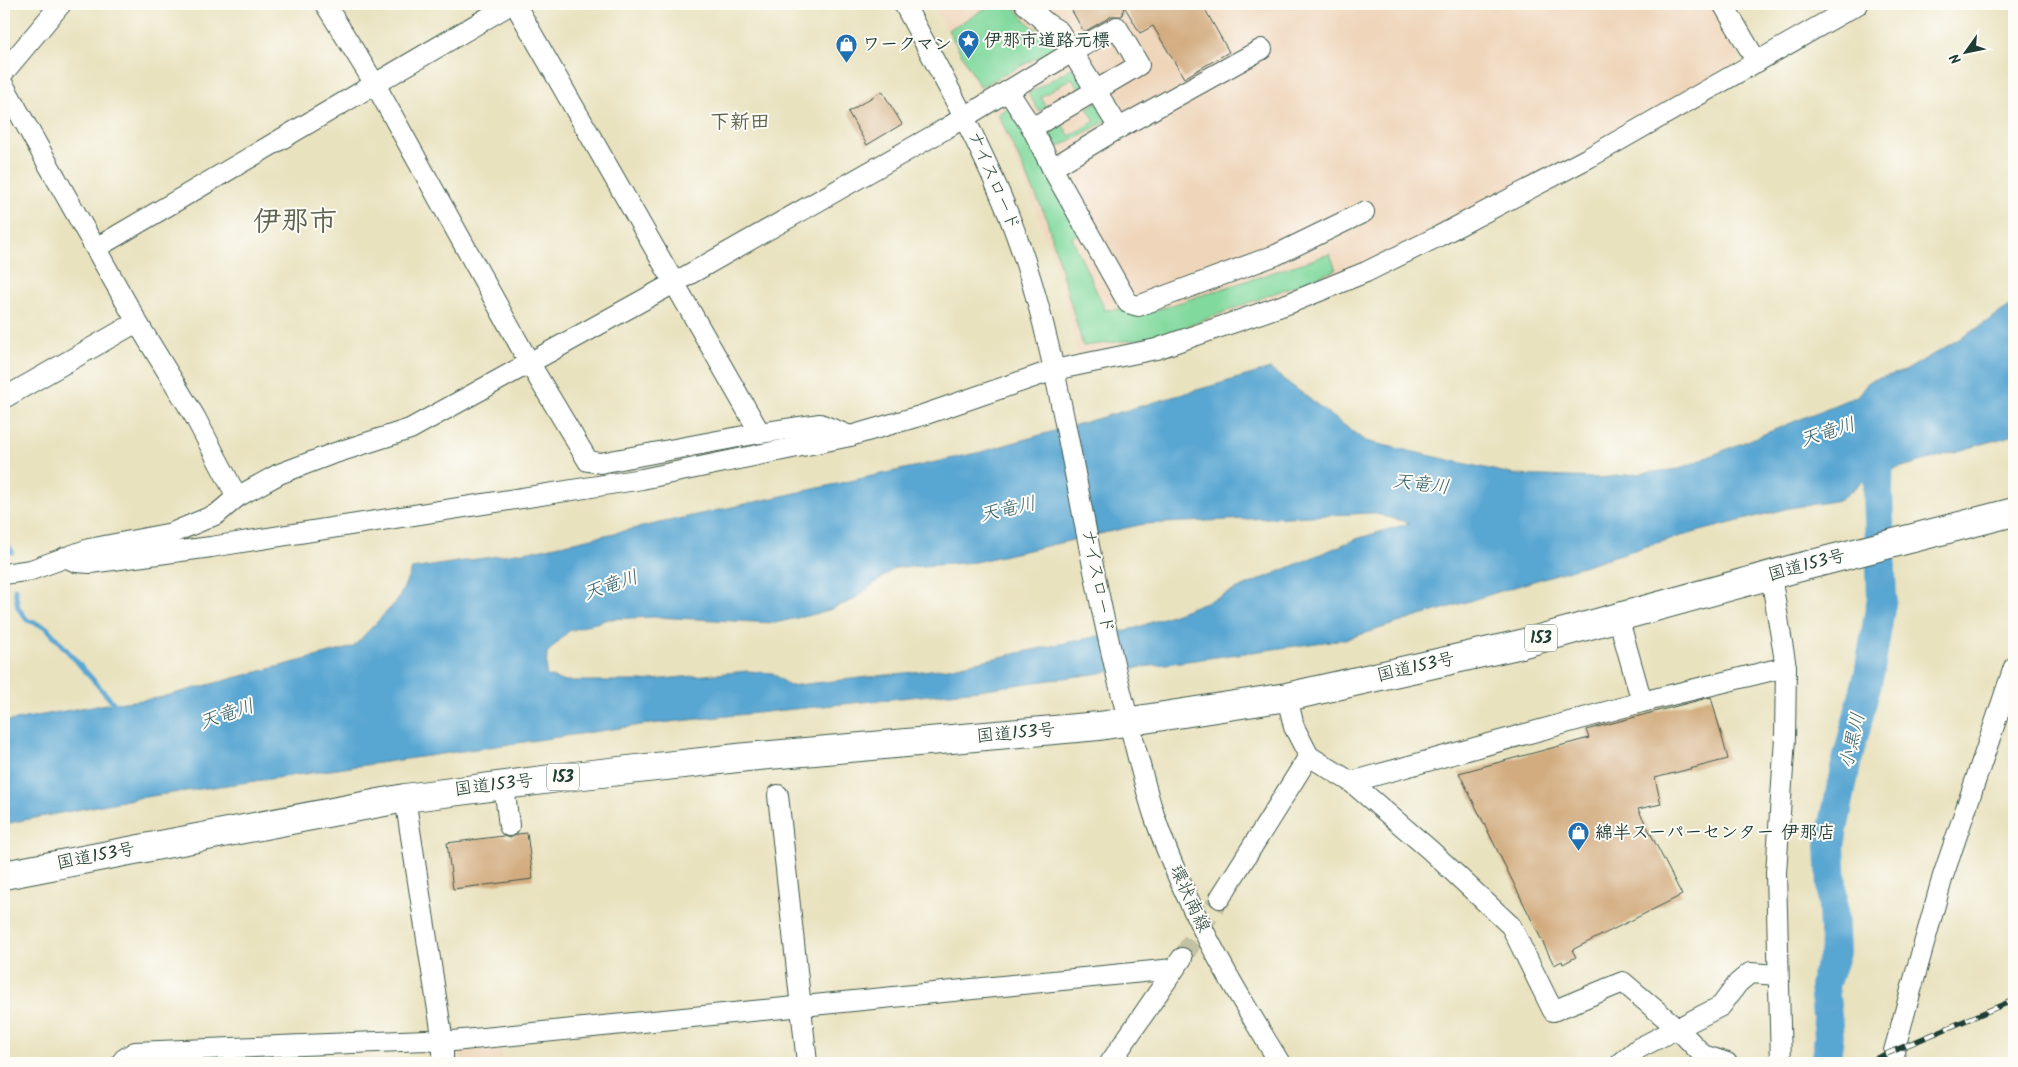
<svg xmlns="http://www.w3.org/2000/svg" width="2018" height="1067" font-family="Kalam,'Klee One',sans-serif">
<rect width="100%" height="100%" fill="#fdfcf7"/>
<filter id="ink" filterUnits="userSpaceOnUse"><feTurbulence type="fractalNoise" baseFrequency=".02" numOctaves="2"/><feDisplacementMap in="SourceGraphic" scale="10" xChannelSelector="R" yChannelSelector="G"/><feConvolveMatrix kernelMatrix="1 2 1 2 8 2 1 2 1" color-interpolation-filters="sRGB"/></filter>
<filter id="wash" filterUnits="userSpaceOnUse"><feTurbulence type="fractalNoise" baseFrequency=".0096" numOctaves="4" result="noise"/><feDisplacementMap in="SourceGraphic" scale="20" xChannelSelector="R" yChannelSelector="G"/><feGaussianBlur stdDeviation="1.12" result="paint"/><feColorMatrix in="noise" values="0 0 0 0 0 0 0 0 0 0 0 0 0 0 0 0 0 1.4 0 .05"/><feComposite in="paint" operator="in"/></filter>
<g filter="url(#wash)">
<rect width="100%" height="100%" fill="#e9e2bf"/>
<g fill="#efd6bb">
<path d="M 932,4 L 1713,4 L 1740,51 L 1737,66 L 1453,221 L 1340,275 L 1155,343 L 1079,358 L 1061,280 L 1023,176 L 993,114 Z"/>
<path d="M 501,1042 L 503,1063 L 462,1063 L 461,1046 Z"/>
</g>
<g fill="#81d99d" stroke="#508b68">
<path d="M 994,4 L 1012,4 L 1028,23 L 1054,42 L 1054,49 L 980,87 L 948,30 Z"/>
<path d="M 1073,67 L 1085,84 L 1078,88 L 1072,78 L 1041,97 L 1046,107 L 1039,111 L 1028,94 Z"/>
<path d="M 1097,102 L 1108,120 L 1058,147 L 1048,131 L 1061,123 L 1070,136 L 1095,121 L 1087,108 Z"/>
<path d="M 1009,107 L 1080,233 L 1072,238 L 1105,310 L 1120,309 L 1141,315 L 1330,254 L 1336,270 L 1158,337 L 1083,346 L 1046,217 L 998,114 Z"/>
</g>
<path fill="#59a6d2" stroke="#3c7283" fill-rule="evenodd" d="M 2014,303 L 2014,435 L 1867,477 L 1841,500 L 1789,508 L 1670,539 L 1346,639 L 978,690 L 641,725 L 138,798 L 4,824 L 4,722 L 92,706 L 158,698 L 353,647 L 398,600 L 412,569 L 542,549 L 981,452 L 1270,369 L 1365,441 L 1516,475 L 1600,478 L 1679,469 L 1859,395 L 1869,381 L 1905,371 L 1976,329 ZM 1372,513 L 1410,523 L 1356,539 L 1219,597 L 1136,628 L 948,668 L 789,686 L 773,673 L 747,671 L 641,681 L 562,681 L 546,675 L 547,653 L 569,631 L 609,619 L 654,617 L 775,623 L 824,612 L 853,600 L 895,568 L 975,562 L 1144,524 Z"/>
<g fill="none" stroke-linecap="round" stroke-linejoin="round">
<g stroke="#59a6d2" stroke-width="5">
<path d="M 4,540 L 12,552"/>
<path d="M 15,589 L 18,608 L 27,620 L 46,627 L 118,708"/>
</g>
<path stroke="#59a6d2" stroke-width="30" d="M 1828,1063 L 1826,1057 L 1829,1036 L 1824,986 L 1835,952 L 1830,845 L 1845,769 L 1869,674 L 1882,597 L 1878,493 L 1879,432"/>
</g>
<g id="blocks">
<g fill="#d2ab7e">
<path d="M 1068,4 L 1202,4 L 1229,52 L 1184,78 L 1153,26 L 1140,33 L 1124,6 L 1122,16 L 1112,16 L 1084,32 Z"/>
<path d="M 882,91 L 902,124 L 867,145 L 848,112 Z"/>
<path d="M 1711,697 L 1728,759 L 1655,778 L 1661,804 L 1638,809 L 1682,895 L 1572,950 L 1576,957 L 1563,964 L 1562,961 L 1554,965 L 1459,773 L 1589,738 L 1586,730 Z"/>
<path d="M 527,833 L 533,879 L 453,889 L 447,843 L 503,836 L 510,838 L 518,834 Z"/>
</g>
</g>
</g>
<g filter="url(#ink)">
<use href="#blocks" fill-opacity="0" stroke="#3d5649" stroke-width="1"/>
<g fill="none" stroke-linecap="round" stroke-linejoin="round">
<path stroke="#c1c1a3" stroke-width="20" stroke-dasharray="20 10" stroke-linecap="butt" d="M 1182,958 L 1220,898"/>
<defs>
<g id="minor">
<path d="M 325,4 L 375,84 L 530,364 L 588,461 L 600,463 L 760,433"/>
<path d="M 515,4 L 760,433 L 820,424 L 850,436"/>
<path d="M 904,4 C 948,87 996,170 1025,261 C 1044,318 1056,378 1068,438 C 1087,532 1103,629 1129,722 C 1137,753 1144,784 1154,815 C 1184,904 1231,984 1280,1063"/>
<path d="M 1025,4 L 1046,23 L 1059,31 L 1119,128"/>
<path d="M 1723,4 L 1757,62"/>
<path d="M 4,72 L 61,4"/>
<path d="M 4,86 L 137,322 L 195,417 L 237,497"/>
<path d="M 1008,91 L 1032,128 L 1052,168 L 1128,303 L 1138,306 L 1276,255 L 1364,212"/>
<path d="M 1052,168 L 1119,128 L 1262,49"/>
<path d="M 96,248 L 511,4"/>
<path d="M 4,398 L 137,322"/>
<path d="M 65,557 L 76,562 L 90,563 L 211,547 L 642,479 L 850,436 L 923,415 L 1054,370 L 1156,349 L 1290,303 L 1366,272 L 1439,236 L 1590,157 L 1858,4"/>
<path d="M 4,574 L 31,570 L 89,549 L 172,533 L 217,514 L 237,497 L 279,474 L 332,454 L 410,429 L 674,283 L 945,129 L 1072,52 L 1117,27 L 1139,65 L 1032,128"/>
<path d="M 1771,576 L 1786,667 L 1785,738 L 1776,873 L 1781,1063"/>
<path d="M 1618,617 L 1642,702"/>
<path d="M 1309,756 L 1351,782 L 1430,850 L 1511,926 L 1553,1011 L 1623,982 L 1677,1028 L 1703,1055 L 1727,1063"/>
<path d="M 1351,782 L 1642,702 L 1786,667"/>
<path d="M 504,785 L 509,826"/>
<path d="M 778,795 L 807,1063"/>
<path d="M 405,798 L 443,1042 L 443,1063"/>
<path d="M 1220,898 L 1309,756 L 1294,727 L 1287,697"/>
<path d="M 121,1063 L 124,1059 L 135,1052 L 426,1040 L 443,1042 L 1173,969"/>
<path d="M 1110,1063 L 1182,958"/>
<path d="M 1621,1063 L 1639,1048 L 1721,1006 L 1738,983 L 1750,973 L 1778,975"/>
<path d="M 1895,1063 L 1894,1051 L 1943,876 L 2014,667"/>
</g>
<path id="highway" d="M 4,875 L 405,798 L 574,776 L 747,757 L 1099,726 L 1287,697 L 1517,645 L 1793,569 L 2014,512"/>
</defs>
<use href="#minor" stroke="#3d5649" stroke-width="22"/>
<use href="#highway" stroke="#3d5649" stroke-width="30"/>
<use href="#minor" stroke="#fff" stroke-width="20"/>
<use href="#highway" stroke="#fff" stroke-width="28"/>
<defs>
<path id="rail" d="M 1865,1063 L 2014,1000"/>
</defs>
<use href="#rail" stroke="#1f3d34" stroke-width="5.5"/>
<use href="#rail" stroke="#fdfcf7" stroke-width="4" stroke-dasharray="11" stroke-linecap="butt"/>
</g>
</g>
<defs>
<symbol id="sight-pin" viewBox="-11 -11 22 30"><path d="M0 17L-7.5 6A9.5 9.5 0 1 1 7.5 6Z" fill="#1f6fb2" stroke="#fdfcf7"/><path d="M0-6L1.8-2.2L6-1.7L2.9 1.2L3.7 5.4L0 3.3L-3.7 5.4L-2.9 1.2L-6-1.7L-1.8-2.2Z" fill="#fff"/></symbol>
<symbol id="shop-pin" viewBox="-11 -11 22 30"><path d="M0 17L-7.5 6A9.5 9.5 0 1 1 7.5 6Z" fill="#1f6fb2" stroke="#fdfcf7"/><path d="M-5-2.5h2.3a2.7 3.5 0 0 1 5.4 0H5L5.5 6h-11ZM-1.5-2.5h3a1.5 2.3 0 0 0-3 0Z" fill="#fff"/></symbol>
</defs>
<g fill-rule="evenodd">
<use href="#sight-pin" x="956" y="28" width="25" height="34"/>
<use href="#shop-pin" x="834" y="32" width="25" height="34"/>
<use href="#shop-pin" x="1566" y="820" width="25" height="34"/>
</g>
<g text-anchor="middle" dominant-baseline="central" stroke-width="4" stroke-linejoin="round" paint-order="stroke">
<g fill="#fdfcf7" stroke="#62766e" stroke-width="1">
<rect x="1525" y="624.5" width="32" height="27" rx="4"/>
<rect x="547" y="763.5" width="32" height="27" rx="4"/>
</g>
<g font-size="16" font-weight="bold" fill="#1f3d34">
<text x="1541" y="638">153</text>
<text x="563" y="777">153</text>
</g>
<g font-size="18" font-weight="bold" fill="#1f3d34" stroke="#fdfcf7" text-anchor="start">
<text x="984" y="41">伊那市道路元標</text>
<text x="862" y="45">ワークマン</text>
<text x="1595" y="833">綿半スーパーセンター 伊那店</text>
</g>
<g font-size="18" fill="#1f3d34" stroke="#fdfcf7">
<text transform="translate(993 181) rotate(67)">ナイスロード</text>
<text transform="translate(1807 566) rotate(-15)">国道153号</text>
<text transform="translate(1097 581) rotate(79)">ナイスロード</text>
<text transform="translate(1416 668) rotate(-13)">国道153号</text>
<text transform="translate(1016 734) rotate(-5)">国道153号</text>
<text transform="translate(494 786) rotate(-7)">国道153号</text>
<text transform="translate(96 857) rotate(-11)">国道153号</text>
<text transform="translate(1189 899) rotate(65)">環状南線</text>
</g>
<g font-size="19" font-style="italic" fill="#33626b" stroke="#fdfcf7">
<text transform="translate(1828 433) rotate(-18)">天竜川</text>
<text transform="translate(1421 485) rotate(7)">天竜川</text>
<text transform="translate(1008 510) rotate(-13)">天竜川</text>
<text transform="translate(611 586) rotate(-19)">天竜川</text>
<text transform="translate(227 715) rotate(-19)">天竜川</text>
<text transform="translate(1853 741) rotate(-77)">小黒川</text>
</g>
<g font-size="20" font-weight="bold" fill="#5e644e" stroke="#fdfcf7">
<text x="740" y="123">下新田</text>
</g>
<g font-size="28" font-weight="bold" fill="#5e644e" stroke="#fdfcf7">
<text x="295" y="222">伊那市</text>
</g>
</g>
<rect width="2018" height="1067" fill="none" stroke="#fdfcf7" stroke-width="20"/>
<g transform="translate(1966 52) rotate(237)" stroke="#fdfcf7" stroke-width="4" paint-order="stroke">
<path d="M0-4L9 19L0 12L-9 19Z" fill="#1f3d34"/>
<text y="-8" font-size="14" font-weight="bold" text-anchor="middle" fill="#1f3d34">N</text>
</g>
</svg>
